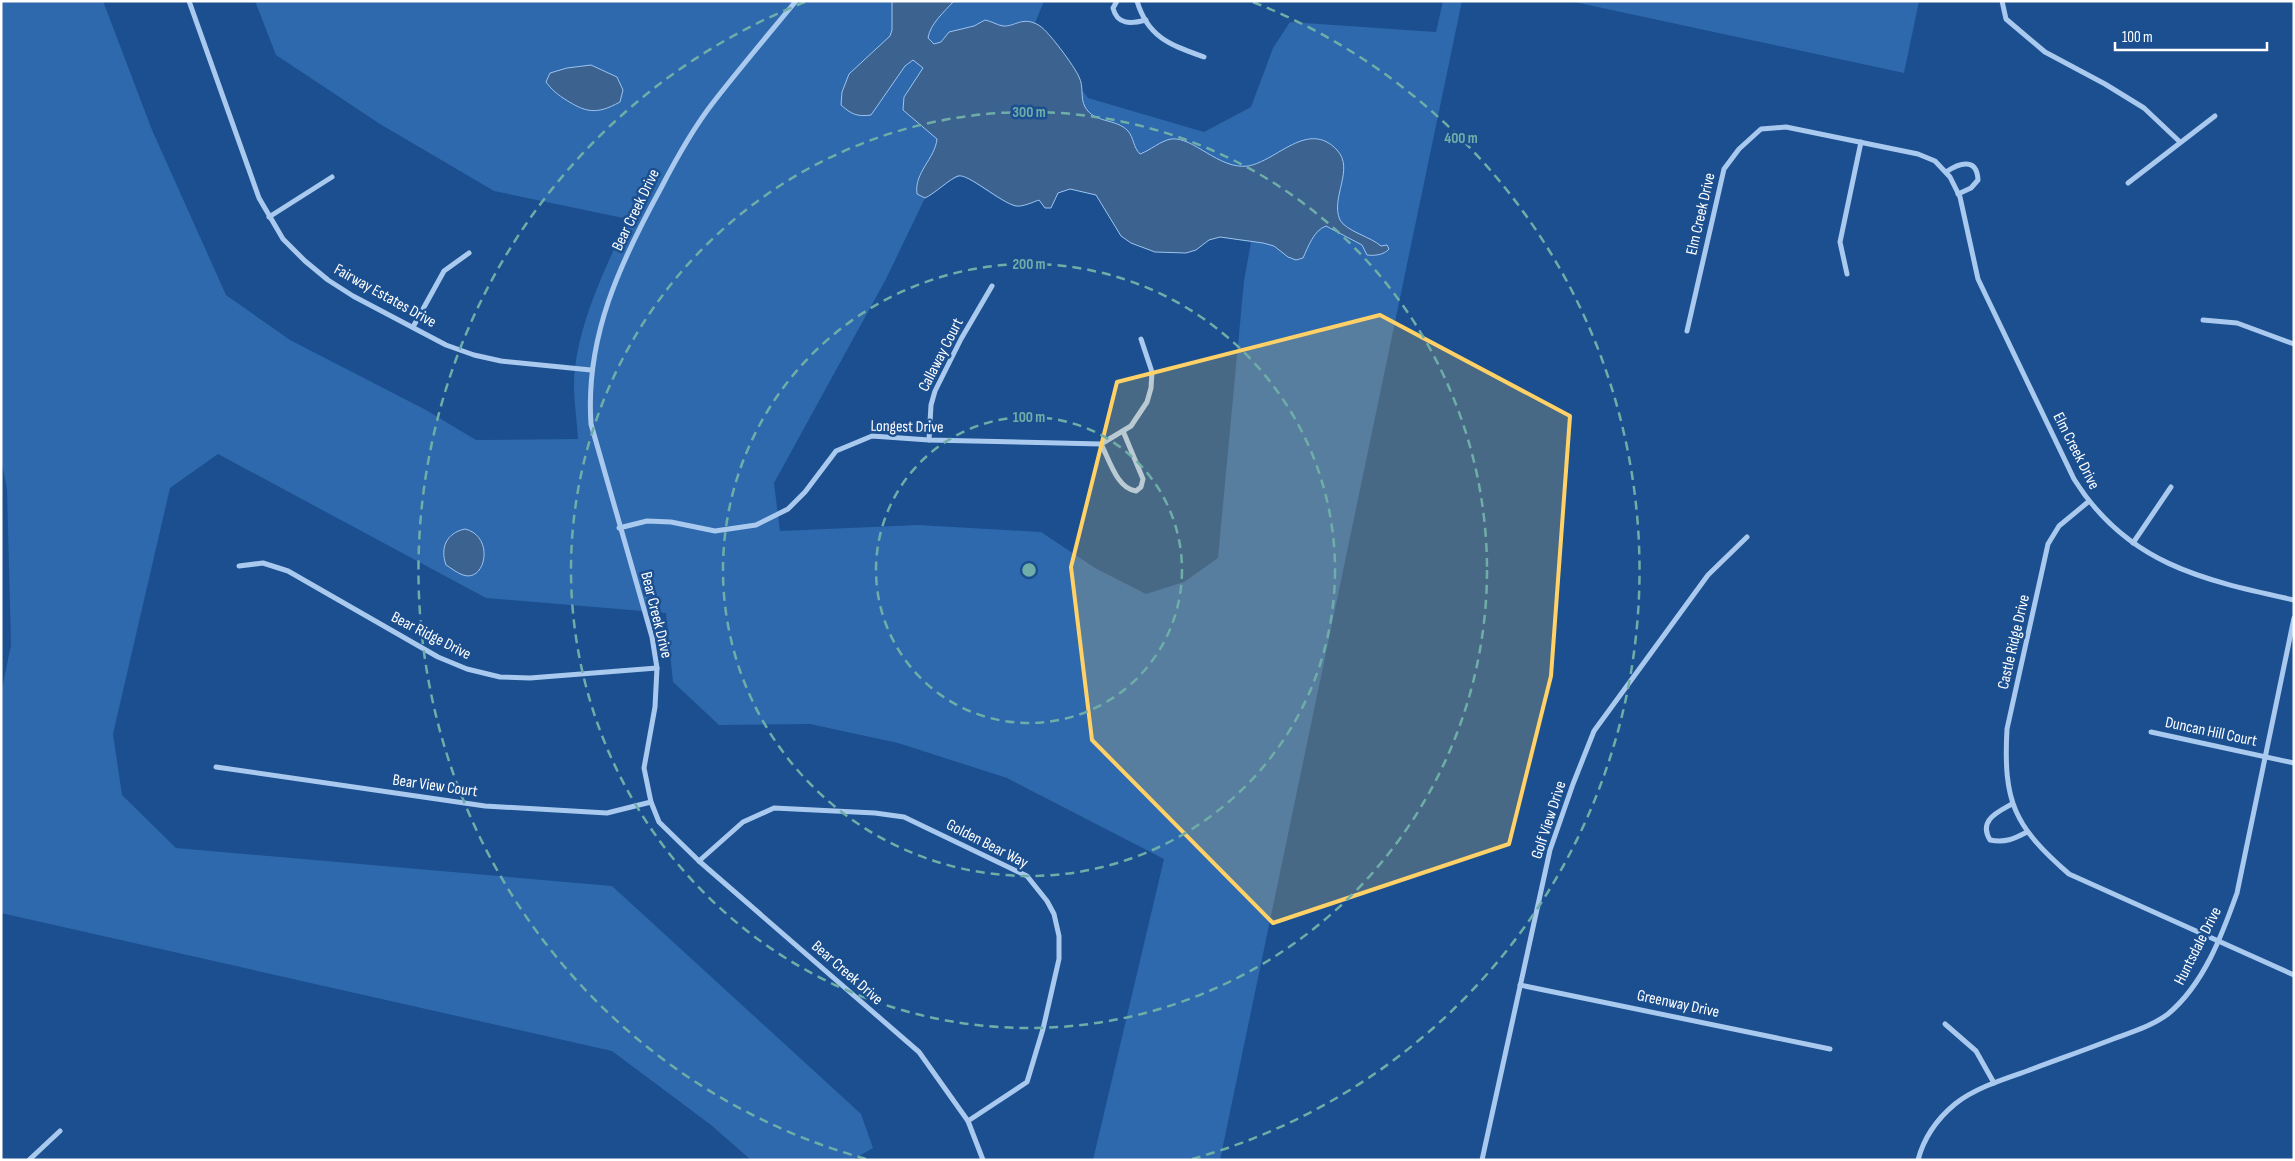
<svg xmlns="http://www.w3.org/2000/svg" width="2295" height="1161" font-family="'Sofia Sans Condensed',sans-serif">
<rect width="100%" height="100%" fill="#1b4f8f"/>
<g fill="#2e69ad" fill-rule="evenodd">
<path d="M 1,1 L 103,1 L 152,130 L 226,295 L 290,340 L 426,410 L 476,440 L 578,439 C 577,421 574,403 574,385 C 575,329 605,269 628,219 L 494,191 L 380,124 L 276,55 L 255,1 L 1044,1 L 1033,28 L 1088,98 L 1204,132 L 1251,107 L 1273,48 L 1290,22 L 1436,32 L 1443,1 L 1462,1 L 1220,1160 L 1093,1160 L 1164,859 L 1007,778 L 898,743 L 810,724 L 719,725 L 673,682 L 666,613 L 486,598 L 218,454 L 170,488 L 113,734 L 122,795 L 176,848 L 612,886 L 861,1114 L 873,1148 L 852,1160 L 751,1160 L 711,1125 L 612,1051 L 1,913 L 1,694 L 11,645 L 7,489 L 1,459 ZM 964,176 L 996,197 L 1017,206 L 1039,200 L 1045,208 L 1051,208 L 1058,193 L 1070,189 L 1096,195 L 1121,236 L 1131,243 L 1155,252 L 1186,253 L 1196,250 L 1209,240 L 1220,237 L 1251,242 L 1244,281 L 1218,558 L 1184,582 L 1146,594 L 1095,568 L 1041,532 L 918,525 L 780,531 L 774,483 L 886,279 L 925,198 C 938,192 950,177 964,176 Z"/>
<path d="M 1570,1 L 1919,1 L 1904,73 Z"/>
</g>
<g fill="#3c6290" stroke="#9cc4f0">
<path d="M 892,1 L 954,1 C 944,12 930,24 928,38 L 934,44 L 941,42 L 949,32 L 974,26 L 985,20 C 991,21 997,25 1003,26 C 1015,27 1023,15 1040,26 C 1049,32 1075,67 1079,77 C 1084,86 1080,98 1085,107 C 1095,124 1116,118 1128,131 C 1134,138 1133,147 1140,154 C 1151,150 1160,141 1171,139 C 1193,136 1219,170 1248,166 C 1277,161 1308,119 1337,150 C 1355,169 1330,198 1340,220 C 1346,231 1371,237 1381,246 L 1387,245 L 1389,249 C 1384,255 1374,256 1367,255 L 1362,245 L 1326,226 C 1314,230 1308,247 1303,258 L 1296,260 L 1288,257 L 1274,246 L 1263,243 L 1220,237 L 1209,240 L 1196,250 L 1186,253 L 1155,252 L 1131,243 L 1121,236 L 1096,195 L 1070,189 L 1058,193 L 1051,208 L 1045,208 L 1039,200 C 1033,202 1023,207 1016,206 C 1001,203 968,173 958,176 C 951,178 934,194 925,198 L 917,194 C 914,172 935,159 937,139 L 903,110 L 904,97 L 923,68 L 913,60 L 905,66 L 871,115 C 857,117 851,114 841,105 L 842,92 L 849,74 L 890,36 L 892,30 Z"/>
<path d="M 591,65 L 617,77 L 623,90 L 620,102 C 596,115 586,113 563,98 C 556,93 552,90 546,82 L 550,73 L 567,68 Z"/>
<path d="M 465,529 C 495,536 486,583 463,575 C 457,573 451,568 446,565 C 440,548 446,533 465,529 Z"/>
</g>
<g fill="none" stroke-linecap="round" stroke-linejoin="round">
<g stroke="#a9c9ee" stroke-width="5">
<path d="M 189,1 L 259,198 L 283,239 L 305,261 L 328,280 L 353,296 L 446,345 L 474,355 L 501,361 L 591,370"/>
<path d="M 796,1 C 768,35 739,69 712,104 C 692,130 676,159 661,188 C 620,263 585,337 591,424 L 652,637 L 657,668 L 655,707 L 644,768 L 651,802 L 659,822 L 699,861 L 919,1052 L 968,1121 L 983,1160"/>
<path d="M 1117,1 L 1113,8 C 1117,25 1131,24 1146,20"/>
<path d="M 1137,1 C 1148,38 1171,45 1204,57"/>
<path d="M 2002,1 L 2006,19 L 2045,52 L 2105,84 L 2144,108 L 2180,142"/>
<path d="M 1946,172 C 1959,163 1977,157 1978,180 L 1971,188 L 1958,194"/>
<path d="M 2128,183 L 2215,116"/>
<path d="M 269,217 L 332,177"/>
<path d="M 1847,274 L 1840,242 L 1861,142"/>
<path d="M 2203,320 L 2237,323 L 2294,344"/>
<path d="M 413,327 L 444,271 L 469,253"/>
<path d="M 1687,331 L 1724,169 L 1739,149 L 1761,129 L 1786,127 L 1918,154 L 1935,161 L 1950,177 L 1960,197 L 1978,279 L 2074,479 C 2127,564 2203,580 2294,600"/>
<path d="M 929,440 L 931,405 L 935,391 L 961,339 L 992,286"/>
<path d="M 1101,444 C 1109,459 1117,489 1136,491 L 1141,487 L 1143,479 L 1123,431"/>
<path d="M 2088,502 L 2059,526 L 2048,544 L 2007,729 C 2003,802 2014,826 2069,874 L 2294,975"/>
<path d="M 619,528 L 647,521 L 671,522 L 715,531 L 756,525 L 788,509 L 805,492 L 836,451 L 872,436 L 929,440 L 1101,444 L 1131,426 L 1147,402 L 1151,388 L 1152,372 L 1141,339"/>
<path d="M 2133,543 L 2171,487"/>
<path d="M 239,566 L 263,563 L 288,571 L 438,657 L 467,669 L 500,677 L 530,678 L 657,668"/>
<path d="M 2151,732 L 2294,763"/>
<path d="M 216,767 L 485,806 L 607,813 L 651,802"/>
<path d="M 2012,804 C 1998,812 1978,820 1990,840 C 2005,843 2014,839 2027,832"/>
<path d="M 699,861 L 743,822 L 774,808 L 875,813 L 904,817 L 1027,876 L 1047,901 L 1054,914 L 1059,936 L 1059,959 L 1043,1029 L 1027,1082 L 968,1121"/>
<path d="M 1520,985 L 1830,1049"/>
<path d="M 1945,1024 L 1976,1051 L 1994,1083"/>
<path d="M 29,1160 L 60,1131"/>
<path d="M 1482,1160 L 1550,850 L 1573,784 L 1594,731 L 1708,575 L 1747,537"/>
<path d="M 1918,1160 C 1924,1137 1937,1119 1955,1104 C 1975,1088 2004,1079 2027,1071 C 2056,1060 2085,1050 2113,1039 C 2132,1032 2152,1026 2168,1014 C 2204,984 2222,935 2237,893 L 2294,618"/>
</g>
</g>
<path fill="#ffd166" fill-opacity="0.2" stroke="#ffd166" stroke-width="4" stroke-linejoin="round" d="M 1380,315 L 1570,416 L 1551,676 L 1509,844 L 1273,923 L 1092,740 L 1071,567 L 1117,382 Z"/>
<g fill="none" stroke="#6fada8" stroke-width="2.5" stroke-dasharray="9 6">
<circle cx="1029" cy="570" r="153"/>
<circle cx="1029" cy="570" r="306"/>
<circle cx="1029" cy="570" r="458"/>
<path d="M866 1159A611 611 0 0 1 805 2M1253 2A611 611 0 0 1 1192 1159"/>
</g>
<g text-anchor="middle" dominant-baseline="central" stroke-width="5" stroke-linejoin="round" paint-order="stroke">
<g font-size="16" fill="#fff" stroke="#1b4f8f">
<text transform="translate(636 210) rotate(-64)">Bear Creek Drive</text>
<text transform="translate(1701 214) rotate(-77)">Elm Creek Drive</text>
<text transform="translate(385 296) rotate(29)">Fairway Estates Drive</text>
<text transform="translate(941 355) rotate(-63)">Callaway Court</text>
<text transform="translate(907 427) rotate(1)">Longest Drive</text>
<text transform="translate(2076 451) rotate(63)">Elm Creek Drive</text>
<text transform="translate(656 615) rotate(76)">Bear Creek Drive</text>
<text transform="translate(431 636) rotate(27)">Bear Ridge Drive</text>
<text transform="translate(2014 642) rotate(-77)">Castle Ridge Drive</text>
<text transform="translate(2211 732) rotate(12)">Duncan Hill Court</text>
<text transform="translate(435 786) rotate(8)">Bear View Court</text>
<text transform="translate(1549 820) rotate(-72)">Golf View Drive</text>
<text transform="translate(987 844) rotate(27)">Golden Bear Way</text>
<text transform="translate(2198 946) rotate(-63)">Huntsdale Drive</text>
<text transform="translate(847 973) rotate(41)">Bear Creek Drive</text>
<text transform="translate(1678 1004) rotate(12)">Greenway Drive</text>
</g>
</g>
<circle cx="1029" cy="570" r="8" fill="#6fada8" stroke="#1b4f8f" stroke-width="2.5"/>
<g font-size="15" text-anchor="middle" font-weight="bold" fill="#6fada8" stroke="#1b4f8f" stroke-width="5" stroke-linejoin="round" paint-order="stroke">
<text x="1029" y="117">300 m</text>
<text x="1461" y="143">400 m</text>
<text x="1029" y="269">200 m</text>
<text x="1029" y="422">100 m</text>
</g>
<rect width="2295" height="1161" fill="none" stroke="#ffffff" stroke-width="5"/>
<path d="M2115 42v8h152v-8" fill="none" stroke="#ffffff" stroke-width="2.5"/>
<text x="2122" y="42" font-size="15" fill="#ffffff" stroke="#1b4f8f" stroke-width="4" paint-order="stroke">100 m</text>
</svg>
